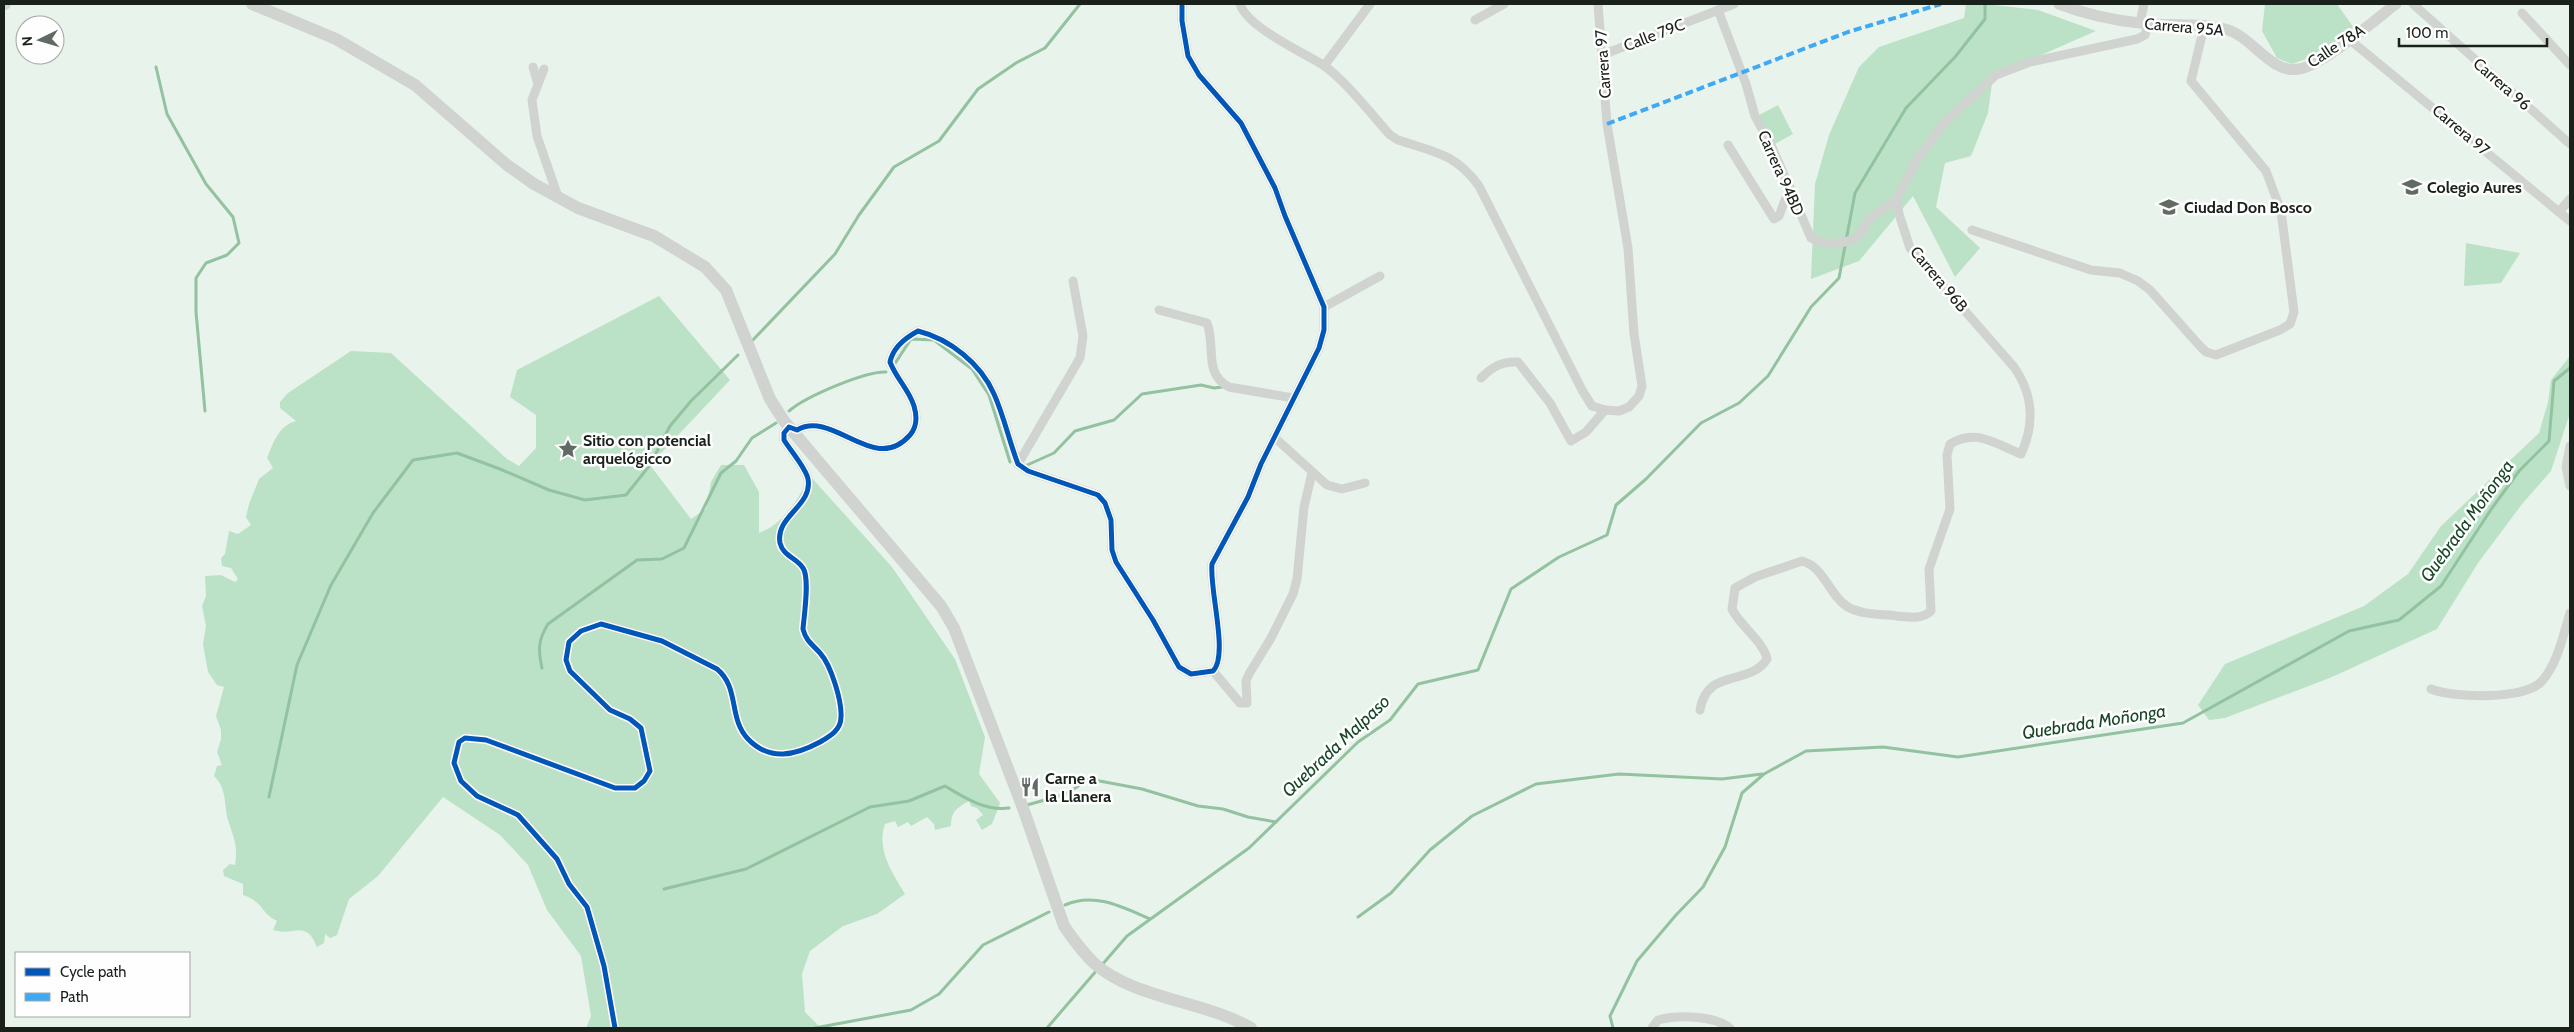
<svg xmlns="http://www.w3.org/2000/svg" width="2574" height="1032" font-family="Cabin,sans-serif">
<rect width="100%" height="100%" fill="#e8f3eb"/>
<g fill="#bbe2c6">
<path d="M 1966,4 L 1985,4 L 2038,10 L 2096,31 L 1993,76 L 1988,113 L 1971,156 L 1945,163 L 1936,207 L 1980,248 L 1955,277 L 1913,196 L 1859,261 L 1811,279 L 1815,184 L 1829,135 L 1859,67 L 1879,47 L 1964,18 Z"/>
<path d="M 2265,4 L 2337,4 L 2354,28 L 2317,55 L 2292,64 L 2277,58 L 2262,31 Z"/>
<path d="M 1778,105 L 1793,134 L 1775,144 L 1759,115 Z"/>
<path d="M 2466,243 L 2520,253 L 2501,283 L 2464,286 Z"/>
<path d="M 659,296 L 730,380 L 650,465 L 691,519 L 706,509 L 711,482 L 721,465 L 744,465 L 759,492 L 759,533 C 787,522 795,501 811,477 L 892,567 L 955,659 L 985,737 L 979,774 L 1000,803 L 992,824 L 982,830 L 976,820 L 983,815 L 977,808 L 971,806 L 969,801 C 957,808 951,811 951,826 L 935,830 L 934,824 L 927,817 L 911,826 L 908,822 L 898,827 L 895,821 L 885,824 C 876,849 892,873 905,894 L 877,914 L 843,926 L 810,951 L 802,974 L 805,1012 L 821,1028 L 586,1028 L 591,1016 L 581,956 L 547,910 L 528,865 L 500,835 L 443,797 L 378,876 L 349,899 L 337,935 L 330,938 L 325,934 L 324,943 L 317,947 C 305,918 295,937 273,930 L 277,921 C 260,913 264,902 243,895 L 243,884 L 224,876 L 223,870 L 230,864 L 235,865 C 238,845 234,839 228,820 C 224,805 227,788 214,776 L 217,766 L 222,765 L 217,752 L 221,739 L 221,730 L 216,716 L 224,687 L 217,685 L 208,672 L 203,644 L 206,626 L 202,606 L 206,596 L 205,576 L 221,575 L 235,582 L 238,579 L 231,568 L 222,566 L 221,558 L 225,554 L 229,531 L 238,534 L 251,525 L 246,517 L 249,504 L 259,479 L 273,468 L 267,458 C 274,442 278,426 296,421 L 280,408 L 280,402 L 288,393 L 351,351 L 391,353 L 507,459 L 519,466 L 536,448 L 536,415 L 510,397 L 517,370 Z"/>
<path d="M 2570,356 L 2570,413 L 2551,471 L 2522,504 L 2478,563 L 2437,629 L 2332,677 L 2225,718 L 2209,720 L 2198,705 L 2225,664 L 2364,606 L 2408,574 L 2441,526 L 2539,433 L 2548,402 L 2551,380 Z"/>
</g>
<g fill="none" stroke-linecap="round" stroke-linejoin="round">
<g stroke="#93c2a0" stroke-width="3">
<path d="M 156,67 L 167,114 L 206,184 L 233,217 L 239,243 L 227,255 L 206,263 L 196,278 L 196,312 L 205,411"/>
<path d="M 752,341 L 835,254 L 859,215 L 894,167 L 939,141 L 978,89 L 1016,63 L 1045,48 L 1080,4"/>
<path d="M 894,365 L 911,339 L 934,340 L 972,369 L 989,395 L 1010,462"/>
<path d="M 789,411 C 805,397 865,371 886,372"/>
<path d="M 1025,466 L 1054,453 L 1075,431 L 1114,420 L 1142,394 L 1201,385 L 1214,388 L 1222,387"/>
<path d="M 542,668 C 538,650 538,640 548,624 L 637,560 L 662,559 L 684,548 L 721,473 L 736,461 L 752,438 L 776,423"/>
<path d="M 269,797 L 297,665 L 331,585 L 373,513 L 413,460 L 457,453 L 500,469 L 549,490 L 585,500 L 626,495 L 650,465 L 670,426 L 691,401 L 738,355"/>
<path d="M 1027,805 L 1066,794 L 1089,779 L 1142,789 L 1198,806 L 1223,809 L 1248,817 L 1276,822"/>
<path d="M 664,889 L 746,869 L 870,807 L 909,801 L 945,786 C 965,798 985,811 1009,808"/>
<path d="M 1065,905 C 1095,892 1122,907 1150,919"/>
<path d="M 1358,917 L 1391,893 L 1430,850 L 1472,816 L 1536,784 L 1619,774 L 1722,779 L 1762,774"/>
<path d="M 1101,966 L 1127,936 L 1249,848 L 1358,742 L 1390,720 L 1418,684 L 1478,670 L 1511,589 L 1559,557 L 1607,535 L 1616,505 L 1646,479 L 1701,423 L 1739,403 L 1768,376 L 1811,307 L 1839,278 L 1855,193 L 1906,108 L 1955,57 L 1985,19 L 1985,4"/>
<path d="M 815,1028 L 911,1010 L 939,994 L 983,945 L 1049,912"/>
<path d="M 1047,1028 L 1097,970"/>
<path d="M 1613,1028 L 1610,1016 L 1637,961 L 1676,915 L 1703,887 L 1725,847 L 1742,793 L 1764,774 L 1806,751 L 1883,747 L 1958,757 L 2183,723 L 2349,631 L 2399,620 L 2441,586 L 2492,508 L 2519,471 L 2549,441 L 2554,381 L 2570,368"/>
</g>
<g stroke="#d0d3d0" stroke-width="9">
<path d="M 1240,4 C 1247,27 1302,52 1323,65 C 1345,80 1372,115 1390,135 L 1398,140 C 1434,152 1455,153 1479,186 L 1582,390 L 1592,406 L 1605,410 L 1619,411 L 1629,407 L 1639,396 L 1642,386 L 1634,334 L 1628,248 L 1607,124 L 1598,4"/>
<path d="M 2413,4 L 2570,144"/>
<path d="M 1718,10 L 1746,84 L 1755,116 L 1772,147 L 1811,238 C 1822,245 1846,245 1857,237 C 1863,232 1865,223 1871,218 C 1879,211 1888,206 1897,199"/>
<path d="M 2522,13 L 2570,65"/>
<path d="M 1475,20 L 1504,4"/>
<path d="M 2140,23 L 2144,4"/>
<path d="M 2350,40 L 2570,221"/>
<path d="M 1602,55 L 1734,4"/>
<path d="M 1324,66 L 1370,4"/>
<path d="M 533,67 L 538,84"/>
<path d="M 544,69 L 532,100 L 537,136 L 558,197"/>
<path d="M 1728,145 L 1774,219 L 1779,216 L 1790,187"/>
<path d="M 2559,212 L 2570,199"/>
<path d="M 1972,230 L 2091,270 L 2120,273 L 2138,281 L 2150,290 L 2199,345 L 2206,352 L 2216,355 L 2280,330 L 2290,324 L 2294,312 L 2281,211 L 2266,171 L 2191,81 L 2204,27"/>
<path d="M 1324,307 L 1380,276"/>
<path d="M 1159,310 L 1207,323 C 1216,346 1203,374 1229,387 L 1293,398"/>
<path d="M 1481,378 C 1492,367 1502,361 1518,362 L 1550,403 L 1571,441 L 1586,432 L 1605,410"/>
<path d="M 1274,437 L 1327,485 L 1342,489 L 1365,483"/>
<path d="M 2570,446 L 2566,467 L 2570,486"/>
<path d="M 1018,464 L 1080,358 L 1083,336 L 1073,281"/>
<path d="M 1213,671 L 1240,703 L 1247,703 L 1246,681 L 1249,674 L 1271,638 L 1293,594 L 1297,579 L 1304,507 L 1312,473"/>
<path d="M 2431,689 C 2453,698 2526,700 2542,681 C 2558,663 2563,635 2570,613"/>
<path d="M 1700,710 C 1707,667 1749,687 1767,659 C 1764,642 1740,626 1732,609 L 1735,588 L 1755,577 L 1802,561 C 1825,567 1829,596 1848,607 C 1862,615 1881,614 1897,616 C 1909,617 1921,620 1931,611 L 1929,569 L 1950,509 L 1947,455 L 1950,444 C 1977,428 1995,444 2021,454 C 2035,424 2033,394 2014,367 L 1910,248 L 1899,214 L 1897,199 L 1918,158 L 1947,120 L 1996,75 L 2030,62 L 2137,39 L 2145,35 L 2148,24"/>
<path d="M 615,1028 L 604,966 L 587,907 L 569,884 L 557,859 L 518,815 L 477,796 L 461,781 L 454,763 L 459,742 L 465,738 L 486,740 L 615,788 L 635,788 L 644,781 L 650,771 L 641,728 L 630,719 L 610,710 L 570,671 L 566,660 L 569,642 L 581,631 L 601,624 L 662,641 L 717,669 C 740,688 728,718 748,739 C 770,762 796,755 820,742 C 830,736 841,730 841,717 C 842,701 831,665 820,653 C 812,644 806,641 803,629 C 804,616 810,578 803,568 C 797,558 783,556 780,543 C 775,516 813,506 808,479 C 806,468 790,450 784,440 L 784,433 L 789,427 L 797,430 C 834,409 874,476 910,435 C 917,427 917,416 914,406 C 909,390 896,378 890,362 C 893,347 905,338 918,331 C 950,339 981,364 994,394 C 1004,416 1009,441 1018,464 L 1028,471 L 1098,495 L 1105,503 L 1111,520 L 1112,550 L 1116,562 L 1153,620 L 1179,667 L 1191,674 L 1213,671 C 1229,655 1209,589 1212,564 L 1248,497 L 1261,464 L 1319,348 L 1324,330 L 1324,307 L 1285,216 L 1275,188 L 1241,123 L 1199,75 L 1188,56 L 1182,21 L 1182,4"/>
<path d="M 1652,1028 L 1658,1020 C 1678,1015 1713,1015 1730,1028"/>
</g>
<path stroke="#d0d3d0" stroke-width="11" d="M 2059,4 C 2085,14 2112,20 2140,23 C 2169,27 2203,21 2231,31 C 2254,40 2272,74 2299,69 C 2323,65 2375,20 2396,4"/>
<g stroke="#d0d3d0" stroke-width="12">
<path d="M 4,4 L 5,4"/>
<path d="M 252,4 L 336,39 L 415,85 L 507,165 L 534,184 L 578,208 L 654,236 L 705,267 L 726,290 L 770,399 L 784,421 L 941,606 L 954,628 L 1023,808 L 1064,926 C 1073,939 1083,953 1095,964 C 1135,999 1205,1001 1251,1028"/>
</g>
<path stroke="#3fa9f5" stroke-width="4" stroke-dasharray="8 4" stroke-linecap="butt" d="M 1607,124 L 1848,32 L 1941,4"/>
<defs>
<path id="cycleway" d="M 615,1028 L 604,966 L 587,907 L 569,884 L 557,859 L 518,815 L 477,796 L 461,781 L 454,763 L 459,742 L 465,738 L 486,740 L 615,788 L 635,788 L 644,781 L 650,771 L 641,728 L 630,719 L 610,710 L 570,671 L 566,660 L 569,642 L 581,631 L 601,624 L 662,641 L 717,669 C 740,688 728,718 748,739 C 770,762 796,755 820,742 C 830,736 841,730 841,717 C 842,701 831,665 820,653 C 812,644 806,641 803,629 C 804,616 810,578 803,568 C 797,558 783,556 780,543 C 775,516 813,506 808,479 C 806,468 790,450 784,440 L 784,433 L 789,427 L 797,430 C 834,409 874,476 910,435 C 917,427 917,416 914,406 C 909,390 896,378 890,362 C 893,347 905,338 918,331 C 950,339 981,364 994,394 C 1004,416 1009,441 1018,464 L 1028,471 L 1098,495 L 1105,503 L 1111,520 L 1112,550 L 1116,562 L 1153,620 L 1179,667 L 1191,674 L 1213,671 C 1229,655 1209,589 1212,564 L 1248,497 L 1261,464 L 1319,348 L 1324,330 L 1324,307 L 1285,216 L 1275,188 L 1241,123 L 1199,75 L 1188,56 L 1182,21 L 1182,4"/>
</defs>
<use href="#cycleway" stroke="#fefefe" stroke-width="8"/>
<use href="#cycleway" stroke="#0057b8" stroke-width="5"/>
</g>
<defs>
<symbol id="school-bare" viewBox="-9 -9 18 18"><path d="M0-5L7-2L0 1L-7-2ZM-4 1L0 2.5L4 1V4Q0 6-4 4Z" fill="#626a64" stroke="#fefefe" stroke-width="2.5" paint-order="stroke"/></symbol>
<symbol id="sight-bare" viewBox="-9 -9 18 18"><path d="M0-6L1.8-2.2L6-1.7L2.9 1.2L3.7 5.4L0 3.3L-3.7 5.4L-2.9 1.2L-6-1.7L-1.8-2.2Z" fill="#626a64" stroke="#fefefe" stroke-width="2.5" paint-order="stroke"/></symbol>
<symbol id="restaurant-bare" viewBox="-9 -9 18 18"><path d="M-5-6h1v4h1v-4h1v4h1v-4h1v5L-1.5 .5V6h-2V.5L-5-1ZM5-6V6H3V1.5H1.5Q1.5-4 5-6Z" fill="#626a64" stroke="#fefefe" stroke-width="2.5" paint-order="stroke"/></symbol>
</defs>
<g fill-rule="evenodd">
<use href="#school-bare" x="2398" y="173" width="28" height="28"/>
<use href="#school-bare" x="2155" y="193" width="28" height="28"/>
<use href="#sight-bare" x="554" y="435" width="28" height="28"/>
<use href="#restaurant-bare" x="1016" y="773" width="28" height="28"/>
</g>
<g text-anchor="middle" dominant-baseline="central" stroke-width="5" stroke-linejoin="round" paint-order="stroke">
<g font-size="16" fill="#1a211b" stroke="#fefefe">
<text transform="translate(2184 27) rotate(5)">Carrera 95A</text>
<text transform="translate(1654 35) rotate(-21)">Calle 79C</text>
<text transform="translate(2336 46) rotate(-33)">Calle 78A</text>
<text transform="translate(1603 64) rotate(-94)">Carrera 97</text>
<text transform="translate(2502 84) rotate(41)">Carrera 96</text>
<text transform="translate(2461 130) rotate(40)">Carrera 97</text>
<text transform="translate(1781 173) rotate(66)">Carrera 94BD</text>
<text transform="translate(1939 279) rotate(50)">Carrera 96B</text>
</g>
<g font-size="16" font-weight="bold" fill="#1a211b" stroke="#fefefe" text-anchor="start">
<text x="2427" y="187">Colegio Aures</text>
<text x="2184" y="207">Ciudad Don Bosco</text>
<text x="583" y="440">Sitio con potencial<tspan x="583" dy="18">arquelógicco</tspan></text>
<text x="1045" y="778">Carne a<tspan x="1045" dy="18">la Llanera</tspan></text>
</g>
<g font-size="18" font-style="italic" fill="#184728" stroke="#fefefe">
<text transform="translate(2467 521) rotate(-54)">Quebrada Moñonga</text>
<text transform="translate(2094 722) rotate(-9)">Quebrada Moñonga</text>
<text transform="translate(1336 746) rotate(-43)">Quebrada Malpaso</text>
</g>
</g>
<rect width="2574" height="1032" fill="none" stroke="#1a211b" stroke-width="10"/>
<rect x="15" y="952" width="175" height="65" fill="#fefefe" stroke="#a3a6a3"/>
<rect x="25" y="968" width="25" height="8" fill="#0057b8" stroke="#a3a6a3"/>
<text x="60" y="977" font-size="15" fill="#1a211b">Cycle path</text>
<rect x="25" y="993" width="25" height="8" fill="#3fa9f5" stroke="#a3a6a3"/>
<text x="60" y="1002" font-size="15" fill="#1a211b">Path</text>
<g transform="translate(40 40) rotate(265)"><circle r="24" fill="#fefefe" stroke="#a3a6a3"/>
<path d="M0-4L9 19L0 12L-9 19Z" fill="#626a64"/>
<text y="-8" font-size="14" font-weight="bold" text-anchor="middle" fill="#1a211b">N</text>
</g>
<path d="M2399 38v8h148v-8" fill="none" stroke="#1a211b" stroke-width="2.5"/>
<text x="2406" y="38" font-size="15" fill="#1a211b" stroke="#fefefe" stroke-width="4" paint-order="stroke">100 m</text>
</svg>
